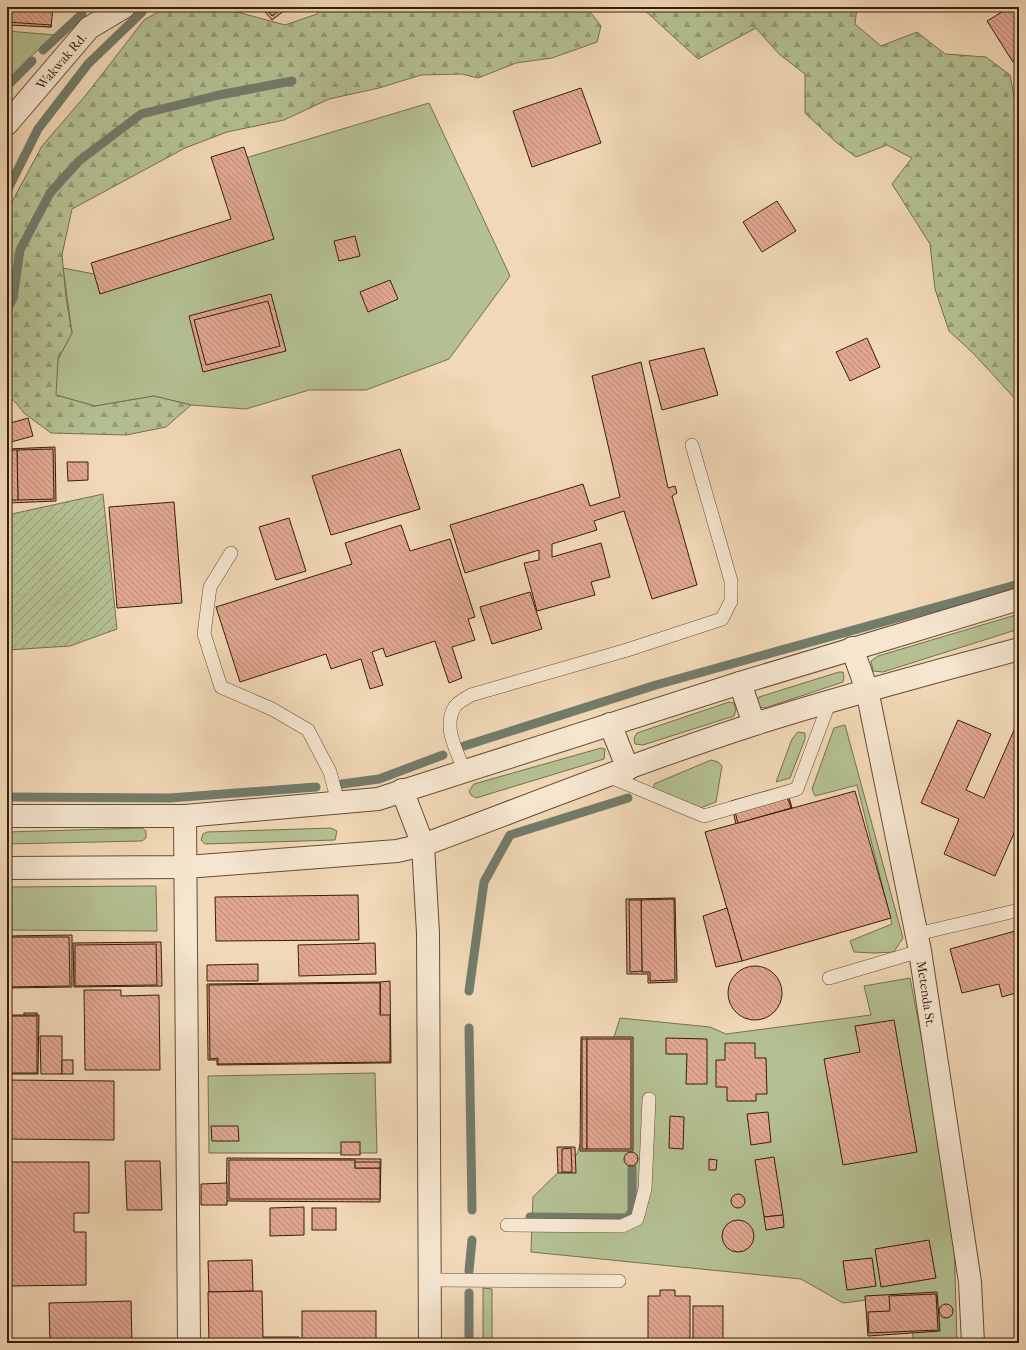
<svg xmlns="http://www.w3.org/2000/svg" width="1026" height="1350" font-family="'IM FELL French Canon',serif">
<defs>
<pattern id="forest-firs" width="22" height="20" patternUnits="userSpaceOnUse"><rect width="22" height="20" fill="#b4c092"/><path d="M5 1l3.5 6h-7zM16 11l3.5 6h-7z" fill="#939b75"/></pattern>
<pattern id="garden-furrows" width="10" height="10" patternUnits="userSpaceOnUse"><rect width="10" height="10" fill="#b4c092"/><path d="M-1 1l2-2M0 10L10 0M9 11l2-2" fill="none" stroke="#939b75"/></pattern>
<pattern id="building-back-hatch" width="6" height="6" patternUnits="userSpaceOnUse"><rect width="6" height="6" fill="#e1a791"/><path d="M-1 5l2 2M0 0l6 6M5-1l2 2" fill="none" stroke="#b78775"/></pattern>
</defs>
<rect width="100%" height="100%" fill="#f1d8b6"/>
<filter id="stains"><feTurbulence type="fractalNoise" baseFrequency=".005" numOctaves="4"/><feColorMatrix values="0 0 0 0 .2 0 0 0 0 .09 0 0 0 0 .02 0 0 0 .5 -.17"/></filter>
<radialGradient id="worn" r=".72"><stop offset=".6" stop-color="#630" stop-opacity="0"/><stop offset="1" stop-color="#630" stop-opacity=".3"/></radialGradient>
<g fill="#b4c092" stroke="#766f4e">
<path d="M 7,31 L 55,35 L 29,58 L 7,82 Z"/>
<path d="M 429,103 L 510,276 L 449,359 L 366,390 L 309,390 L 246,409 L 191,405 L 154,396 L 95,406 L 55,395 L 58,359 L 72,333 L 63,268 L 94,274 L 247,231 L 229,163 Z"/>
<path d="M 1019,614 L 1019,629 L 883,672 L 873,671 L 871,661 L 878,656 Z"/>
<path d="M 839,672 L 843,672 L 844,677 L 843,682 L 765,708 L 758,707 L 756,702 L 759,697 Z"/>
<path d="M 729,702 L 734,703 L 736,710 L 734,716 L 643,745 L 635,744 L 634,738 L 637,733 Z"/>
<path d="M 845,725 L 903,938 L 894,952 L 874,953 L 854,952 L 850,941 L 892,924 L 857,785 L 815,796 L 812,789 L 834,728 Z"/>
<path d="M 798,732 L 805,733 L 805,739 L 790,778 L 776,782 L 792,739 Z"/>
<path d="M 601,748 L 605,749 L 604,759 L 476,798 L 471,795 L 469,791 L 474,784 Z"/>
<path d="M 711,760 L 718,762 L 722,766 L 716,802 L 700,808 L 654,789 L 654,784 Z"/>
<path d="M 142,828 L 146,831 L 146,838 L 142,841 L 7,844 L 7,832 Z"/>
<path d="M 331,828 L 337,831 L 335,840 L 205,844 L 201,840 L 203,834 L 207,832 Z"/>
<path d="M 156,886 L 157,931 L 7,930 L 7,887 Z"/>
<path d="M 910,978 L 953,1203 L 957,1343 L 914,1343 L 906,1295 L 843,1303 L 801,1279 L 531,1252 L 533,1197 L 577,1154 L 620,1018 L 710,1027 L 726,1034 L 871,1015 L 864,986 Z"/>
<path d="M 375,1073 L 377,1153 L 209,1153 L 208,1076 Z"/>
<path d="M 483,1288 L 492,1289 L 492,1343 L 483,1343 Z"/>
</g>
<g fill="url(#forest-firs)" stroke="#766f4e">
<path d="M 167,7 L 219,7 L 285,25 L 317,14 L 321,7 L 542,7 L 543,10 L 588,9 L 601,26 L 597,42 L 552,58 L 516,63 L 478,78 L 462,74 L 421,75 L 379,88 L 329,99 L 284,120 L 227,132 L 185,148 L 72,209 L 62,255 L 66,298 L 72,333 L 58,359 L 56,395 L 95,406 L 154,396 L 191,405 L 166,427 L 126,435 L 51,433 L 24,413 L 16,403 L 7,395 L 7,211 L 42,146 L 86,95 L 144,20 Z"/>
<path d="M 641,7 L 857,7 L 855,24 L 881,46 L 917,32 L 945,54 L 986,57 L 1010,75 L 1018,118 L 1019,145 L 1019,403 L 973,353 L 949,331 L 935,289 L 930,244 L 892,184 L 912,158 L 887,145 L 856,157 L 837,143 L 805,113 L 805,74 L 779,54 L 756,28 L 698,59 Z"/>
</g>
<path fill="url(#garden-furrows)" stroke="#766f4e" d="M 103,494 L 117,629 L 70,646 L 7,650 L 7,515 Z"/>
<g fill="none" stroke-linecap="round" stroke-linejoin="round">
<g stroke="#737c6b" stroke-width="9">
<path d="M 43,50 L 82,14"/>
<path d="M 7,86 L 32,61"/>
<path d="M 7,191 L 38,129 L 88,64 L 142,12"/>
<path d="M 7,310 L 13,298 L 20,250 L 50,193 L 79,161 L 141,114 L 219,95 L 292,81"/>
<path d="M 464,746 L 656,685 L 1019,584"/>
<path d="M 342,784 L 379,779 L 443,755"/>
<path d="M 7,797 L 170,798 L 316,787"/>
<path d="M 469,991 L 484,882 L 510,835 L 628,798"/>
<path d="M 469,1028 L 472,1210"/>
<path d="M 530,1217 L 627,1218 L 632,1212 L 632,1168"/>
<path d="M 469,1271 L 472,1240"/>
<path d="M 469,1343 L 469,1293"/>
</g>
</g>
<g fill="url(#building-back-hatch)" stroke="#381e0b">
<path d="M 7,7 L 49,7 L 48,25 L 7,22 Z"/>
<path d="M 7,7 L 53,7 L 51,27 L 7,24 Z"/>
<path d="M 261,7 L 289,7 L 272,20 Z"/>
<path d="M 265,7 L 283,7 L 272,16 Z"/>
<path d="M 1010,7 L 1019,7 L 1019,59 L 1013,62 L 987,21 Z"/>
<path d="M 7,22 L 51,25 L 51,27 L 7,25 Z"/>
<path d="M 581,88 L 601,143 L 532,167 L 513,111 Z"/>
<path d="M 244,147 L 274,239 L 100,294 L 91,263 L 231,219 L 211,157 Z"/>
<path d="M 777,201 L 796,231 L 762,252 L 743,222 Z"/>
<path d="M 355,236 L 360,256 L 339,261 L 334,241 Z"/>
<path d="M 390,280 L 398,299 L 368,312 L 360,292 Z"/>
<path d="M 271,294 L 286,351 L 203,372 L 189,316 Z"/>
<path d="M 268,301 L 280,346 L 206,365 L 194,320 Z"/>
<path d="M 867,338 L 880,367 L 850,381 L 836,352 Z"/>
<path d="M 704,348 L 718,395 L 662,410 L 649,361 Z"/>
<path d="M 641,362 L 668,488 L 675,486 L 677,493 L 672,496 L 697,585 L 652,599 L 624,511 L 594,521 L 597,530 L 552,544 L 552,557 L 601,543 L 610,577 L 591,582 L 595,595 L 537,611 L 524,563 L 539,560 L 539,550 L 465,573 L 450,525 L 583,484 L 590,506 L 620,497 L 592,376 Z"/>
<path d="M 28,418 L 33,436 L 11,442 L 7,424 Z"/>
<path d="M 55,447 L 56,501 L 8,503 L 7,449 Z"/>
<path d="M 53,449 L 54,499 L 18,500 L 17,450 Z"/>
<path d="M 400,449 L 420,509 L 331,535 L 312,476 Z"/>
<path d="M 8,450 L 17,450 L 18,500 L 9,500 Z"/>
<path d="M 67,462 L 88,462 L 88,480 L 68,481 Z"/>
<path d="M 174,502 L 182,603 L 117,608 L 109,507 Z"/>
<path d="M 289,518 L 306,571 L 276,580 L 259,527 Z"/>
<path d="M 401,525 L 410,551 L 450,539 L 475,617 L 468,619 L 475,640 L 452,647 L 462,678 L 449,683 L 435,641 L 386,657 L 383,648 L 372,652 L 383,685 L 370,689 L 361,659 L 331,669 L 326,654 L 240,682 L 216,607 L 352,564 L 345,543 Z"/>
<path d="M 530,592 L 542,629 L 492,644 L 480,607 Z"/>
<path d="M 1019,719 L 1019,822 L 995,876 L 944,854 L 959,819 L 921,803 L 958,720 L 991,734 L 966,790 L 984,798 Z"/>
<path d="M 785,786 L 792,808 L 737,823 L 731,801 Z"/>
<path d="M 786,788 L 792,808 L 736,824 L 731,803 Z"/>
<path d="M 855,791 L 891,918 L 742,961 L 705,832 Z"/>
<path d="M 787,797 L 791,808 L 738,823 L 735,812 Z"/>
<path d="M 358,895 L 359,940 L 216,941 L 215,897 Z"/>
<path d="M 675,898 L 677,982 L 648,983 L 648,974 L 627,974 L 626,899 Z"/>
<path d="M 674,899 L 675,980 L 650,981 L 650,972 L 642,972 L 641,900 Z"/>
<path d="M 629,900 L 641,900 L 642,971 L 630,972 Z"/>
<path d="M 727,908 L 742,961 L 716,967 L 703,916 Z"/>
<path d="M 1019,930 L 1019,992 L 1002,997 L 999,984 L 962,993 L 950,949 Z"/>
<path d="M 72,935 L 72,987 L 7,988 L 7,936 Z"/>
<path d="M 7,937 L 69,937 L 70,986 L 7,987 Z"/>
<path d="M 160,942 L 161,942 L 162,986 L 74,987 L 73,943 Z"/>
<path d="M 375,943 L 376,974 L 299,976 L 298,945 Z"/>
<path d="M 156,944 L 157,985 L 75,986 L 75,945 Z"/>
<path d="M 258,964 L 258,981 L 207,981 L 207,965 Z"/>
<circle cx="755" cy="993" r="27"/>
<path d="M 390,981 L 391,1063 L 380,1063 L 380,982 Z"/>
<path d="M 380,982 L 380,1063 L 217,1065 L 217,1060 L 208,1060 L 207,984 Z"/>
<path d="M 374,983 L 380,983 L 380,1015 L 390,1015 L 390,1062 L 218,1064 L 218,1058 L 210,1059 L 209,985 Z"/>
<path d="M 84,990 L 121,990 L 121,996 L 159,995 L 160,1070 L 85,1070 Z"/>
<rect x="24" y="1013" width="13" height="3"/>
<path d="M 7,1015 L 39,1015 L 38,1074 L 7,1074 Z"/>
<rect x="7" y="1016" width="30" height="57"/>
<path d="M 894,1020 L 917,1152 L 843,1165 L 824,1059 L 860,1052 L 855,1026 Z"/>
<path d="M 40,1036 L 62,1036 L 62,1074 L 41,1074 Z"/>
<path d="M 581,1037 L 633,1037 L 633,1151 L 580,1151 Z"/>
<path d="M 666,1038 L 707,1039 L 707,1084 L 686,1084 L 687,1054 L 666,1054 Z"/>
<rect x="582" y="1039" width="5" height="110"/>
<rect x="587" y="1039" width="44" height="110"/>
<path d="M 725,1043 L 755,1043 L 755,1058 L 766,1058 L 767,1094 L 756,1094 L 756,1101 L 727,1101 L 727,1087 L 716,1087 L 716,1060 L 725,1060 Z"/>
<rect x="62" y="1060" width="11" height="14"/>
<path d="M 7,1080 L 114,1081 L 114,1140 L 7,1139 Z"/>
<path d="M 768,1112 L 771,1142 L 751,1145 L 747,1114 Z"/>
<path d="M 670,1116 L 684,1117 L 683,1149 L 669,1148 Z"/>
<path d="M 211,1126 L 238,1126 L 239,1141 L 212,1141 Z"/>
<rect x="341" y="1142" width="19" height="13"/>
<path d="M 557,1147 L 575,1147 L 576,1173 L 558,1173 Z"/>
<path d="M 571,1148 L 572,1172 L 562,1172 L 562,1149 Z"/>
<circle cx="631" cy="1159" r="7"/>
<path d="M 774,1157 L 783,1215 L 764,1217 L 755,1160 Z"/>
<path d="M 227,1158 L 381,1159 L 380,1202 L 226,1201 Z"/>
<path d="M 709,1159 L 717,1160 L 716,1170 L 709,1170 Z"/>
<path d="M 229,1160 L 355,1160 L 355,1168 L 380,1168 L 380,1199 L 229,1199 Z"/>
<path d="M 125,1161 L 160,1161 L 162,1210 L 127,1210 Z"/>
<path d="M 7,1162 L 89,1162 L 89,1213 L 74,1213 L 74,1232 L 86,1232 L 86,1285 L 7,1286 Z"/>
<rect x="355" y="1162" width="25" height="6"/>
<path d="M 227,1183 L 227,1205 L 201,1205 L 201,1184 Z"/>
<circle cx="738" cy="1201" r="7"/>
<path d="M 304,1207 L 304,1235 L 270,1236 L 270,1208 Z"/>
<rect x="312" y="1208" width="24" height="22"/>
<path d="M 783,1215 L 784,1227 L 766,1230 L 764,1217 Z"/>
<circle cx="738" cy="1236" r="16"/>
<path d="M 929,1240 L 936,1278 L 881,1287 L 875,1249 Z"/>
<path d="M 872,1258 L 876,1286 L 847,1290 L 843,1261 Z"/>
<path d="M 252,1260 L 253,1291 L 209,1292 L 208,1261 Z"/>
<path d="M 660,1290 L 675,1290 L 675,1296 L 690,1296 L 690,1343 L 648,1343 L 648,1296 L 660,1296 Z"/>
<path d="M 262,1291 L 263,1337 L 299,1337 L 299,1343 L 209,1343 L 208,1292 Z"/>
<path d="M 937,1292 L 940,1331 L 868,1336 L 865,1296 Z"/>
<path d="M 936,1294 L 938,1330 L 869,1333 L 868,1312 L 890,1311 L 889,1296 Z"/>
<path d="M 131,1301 L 132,1343 L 50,1343 L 49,1303 Z"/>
<circle cx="946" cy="1311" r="7"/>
<rect x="693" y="1306" width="30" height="37"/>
<rect x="302" y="1311" width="74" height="32"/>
</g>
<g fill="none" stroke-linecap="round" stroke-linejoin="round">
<defs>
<g id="service">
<path d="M 231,553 L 210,587 L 204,634 L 221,687 L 272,709 L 308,730 L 330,772 L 338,802"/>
<path d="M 464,770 C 457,751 443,728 454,708 C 456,703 466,698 471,695 L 627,650 L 722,619 L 731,601 L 731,581 L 692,445"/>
<path d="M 608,776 L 704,816 L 797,789 L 830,701"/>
<path d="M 917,934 L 1019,910"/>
<path d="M 829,978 L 920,951"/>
<path d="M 507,1225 L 622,1226 L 637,1219 L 645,1189 L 649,1099"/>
<path d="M 430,1280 L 619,1281"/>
</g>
<g id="minor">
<path id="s1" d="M 7,124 L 89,28 L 124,7"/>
<path id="s2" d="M 852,648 L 867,690 L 920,951 L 970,1282 L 973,1343"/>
<path d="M 740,683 L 754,724"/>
<path d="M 610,724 L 628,769"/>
<path d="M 402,790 L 423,845 L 428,933 L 430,1343"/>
<path d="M 7,816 L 185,816 L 378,799 L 740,683 L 1019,599"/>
<path d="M 185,816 L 189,1343"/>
<path d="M 7,868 L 186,867 L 397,851 L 423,845 C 533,804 643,760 755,724 C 842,696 931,673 1019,649"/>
</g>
</defs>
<use href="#service" stroke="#664c36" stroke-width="14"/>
<use href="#minor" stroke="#664c36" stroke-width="24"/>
<use href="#service" stroke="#f6e6d0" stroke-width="13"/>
<use href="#minor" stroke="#f6e6d0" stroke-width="22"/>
</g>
<g text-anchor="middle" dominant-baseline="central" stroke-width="4" stroke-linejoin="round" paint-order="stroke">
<g font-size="13" fill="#381e0b" stroke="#f6e6d0">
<text stroke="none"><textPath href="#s1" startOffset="83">Wakwak Rd.</textPath></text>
<text stroke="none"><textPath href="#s2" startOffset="354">Metenda St.</textPath></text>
</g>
</g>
<rect width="1026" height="1350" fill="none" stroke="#f1d8b6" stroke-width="24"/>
<rect x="8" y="8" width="1010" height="1334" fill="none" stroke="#381e0b" stroke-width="2"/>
<rect x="12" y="12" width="1002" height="1326" fill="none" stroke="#381e0b"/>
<rect width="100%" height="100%" filter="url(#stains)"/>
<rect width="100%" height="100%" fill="url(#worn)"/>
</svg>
